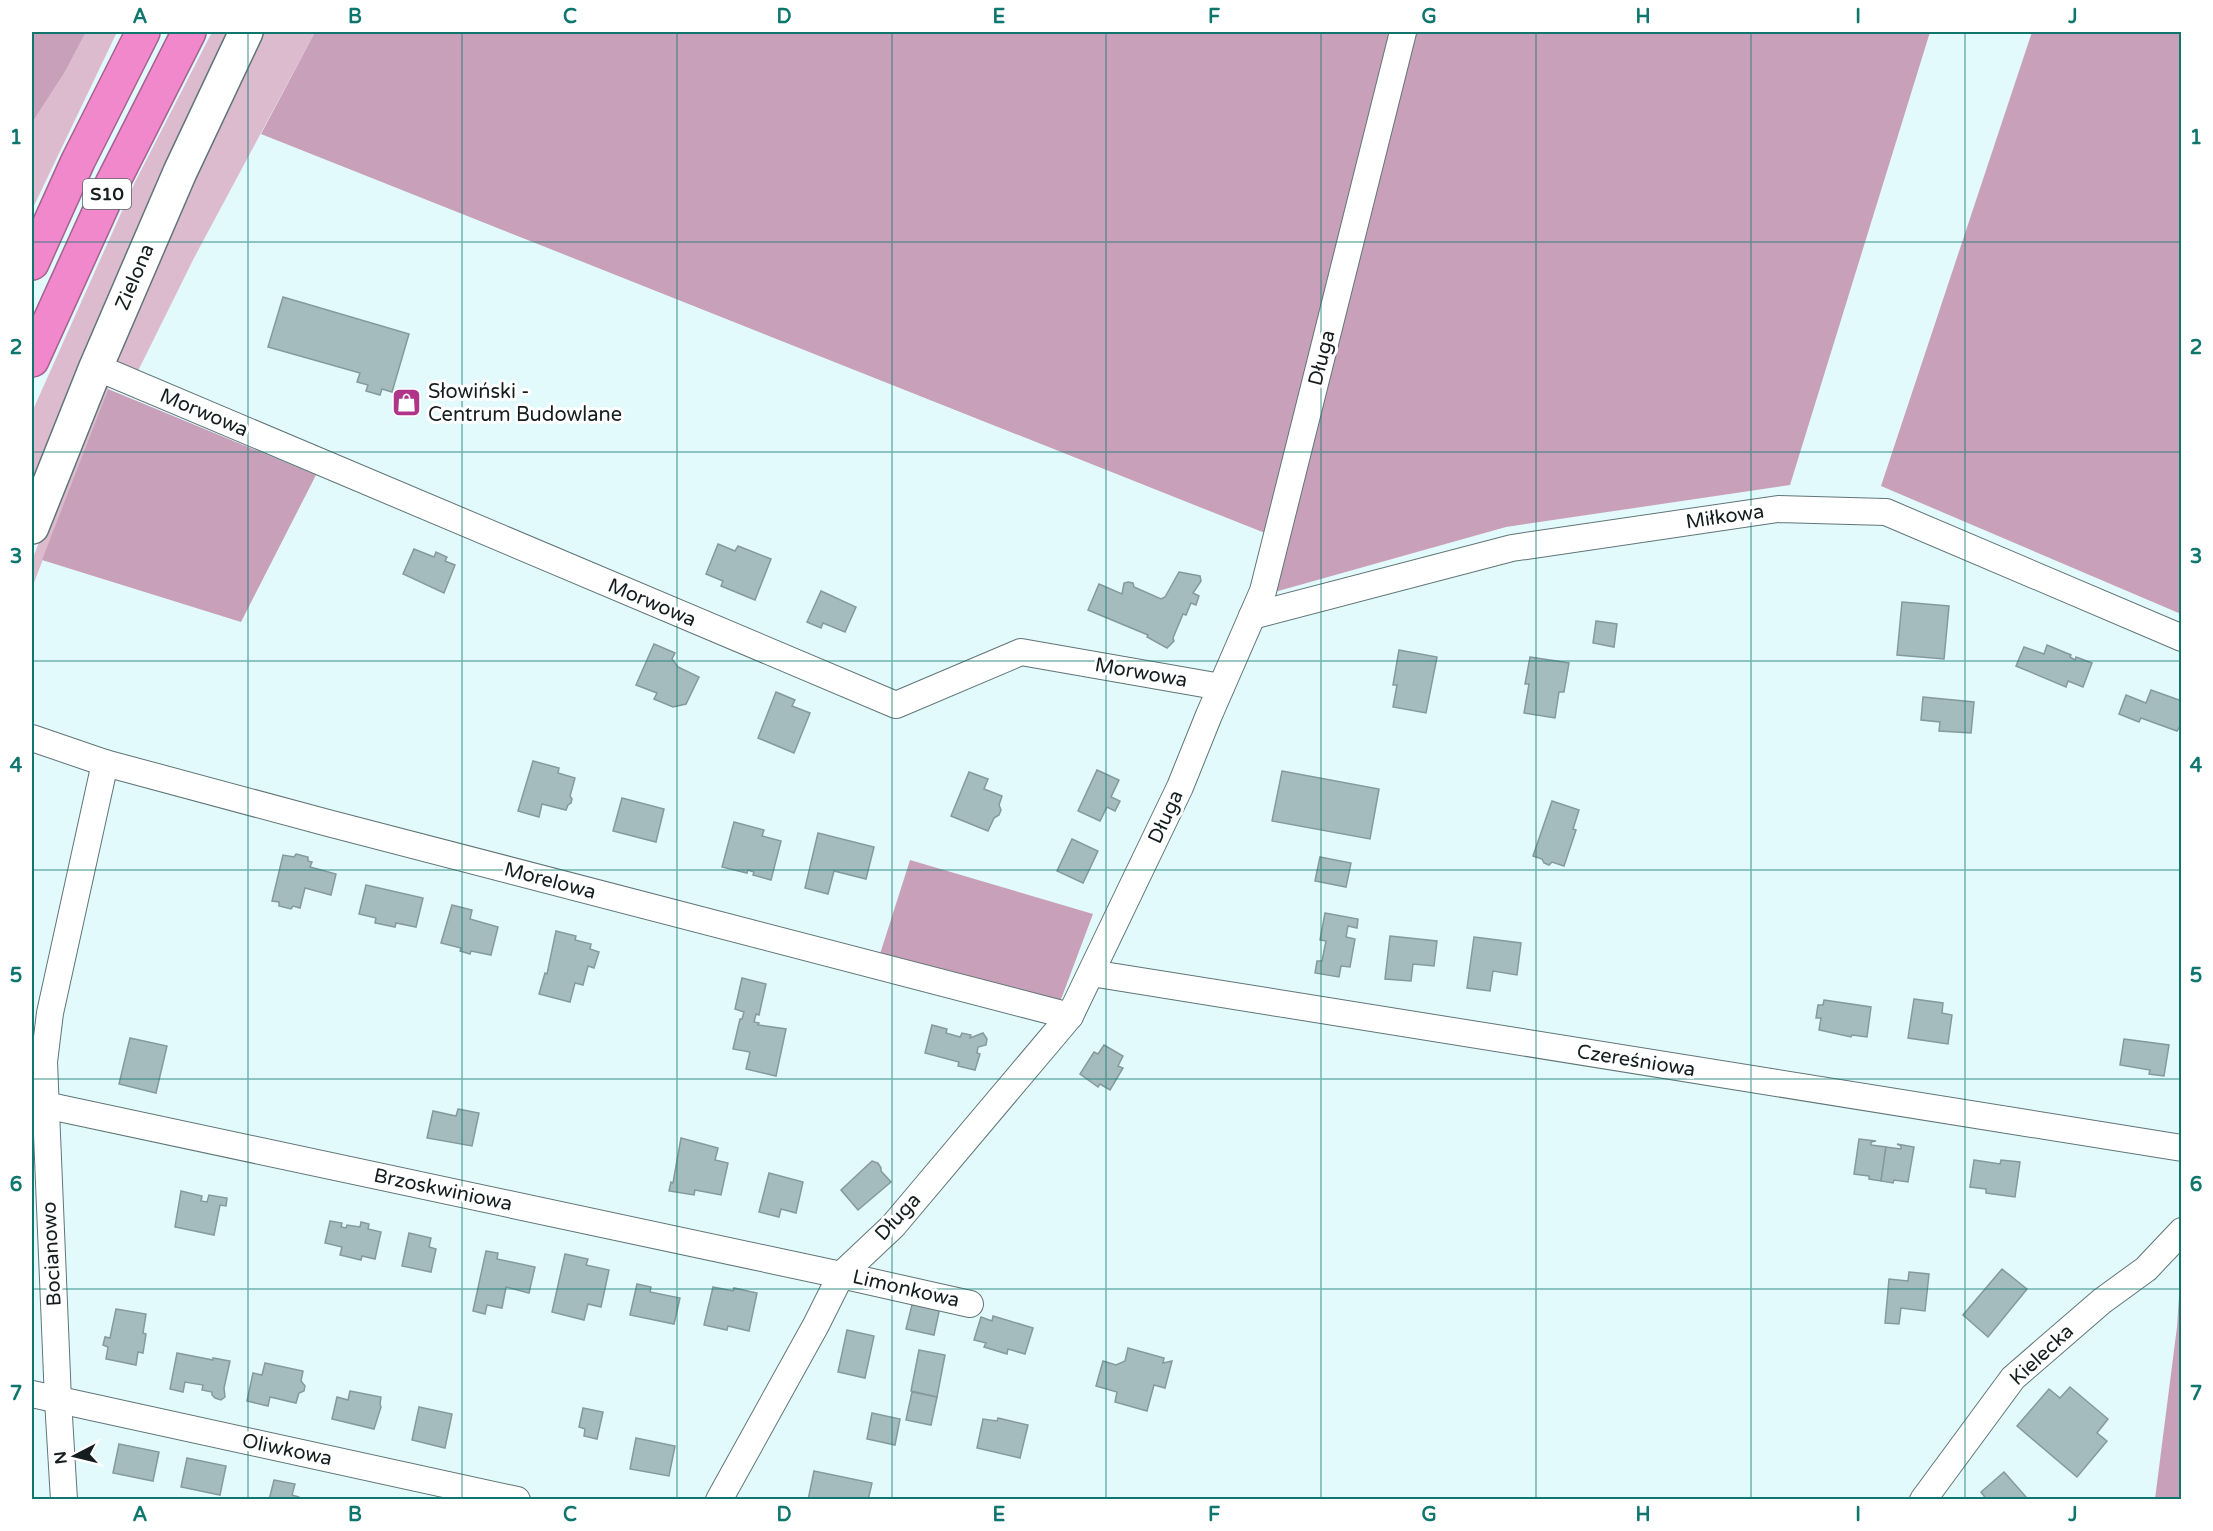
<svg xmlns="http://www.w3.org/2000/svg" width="2213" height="1531" font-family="'Varela Round',sans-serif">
<rect width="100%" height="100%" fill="#e2fafc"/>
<g fill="#ddbbcf">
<path d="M 86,32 L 117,32 L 32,210 L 32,123 L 65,72 Z"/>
<path d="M 212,32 L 236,32 L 32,494 L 32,412 L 135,182 Z"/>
<path d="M 262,32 L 315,32 L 194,258 L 138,371 L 118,363 L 32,588 L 32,560 L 115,351 Z"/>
</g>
<g fill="#c9a0b9">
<path d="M 32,32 L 86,32 L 65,72 L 32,123 Z"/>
<path d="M 315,32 L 1930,32 L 1790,485 L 1506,527 L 1271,593 L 1285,541 L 261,134 Z"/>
<path d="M 2032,32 L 2181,32 L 2181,614 L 1881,486 Z"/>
<path d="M 108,389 L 316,475 L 241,622 L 42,560 Z"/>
<path d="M 910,860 L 1093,914 L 1060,1002 L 880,954 Z"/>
<path d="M 2181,1266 L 2181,1499 L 2155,1499 L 2177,1327 Z"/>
</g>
<g fill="#a5bcbe" stroke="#849a9c" stroke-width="1.5">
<path d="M 283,297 L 409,334 L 392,392 L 382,389 L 380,395 L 366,391 L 368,385 L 357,382 L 360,373 L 268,347 Z"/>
<path d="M 718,544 L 735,551 L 738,546 L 771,559 L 755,600 L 721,586 L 723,581 L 706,574 Z"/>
<path d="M 414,549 L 434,557 L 436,552 L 447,557 L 445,561 L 455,565 L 444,593 L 403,574 Z"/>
<path d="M 1179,572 L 1200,576 L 1201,581 L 1193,593 L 1199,596 L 1196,605 L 1191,603 L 1186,615 L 1183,614 L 1173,638 L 1174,641 L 1167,648 L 1147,637 L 1148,635 L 1088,610 L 1099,584 L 1122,594 L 1124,583 L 1128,582 L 1133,583 L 1134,587 L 1161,599 L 1165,597 Z"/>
<path d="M 821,591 L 856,607 L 845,632 L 823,623 L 821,628 L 807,622 Z"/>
<path d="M 1902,602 L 1949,606 L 1944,659 L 1897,655 Z"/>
<path d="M 1596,621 L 1617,624 L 1614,647 L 1593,643 Z"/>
<path d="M 654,644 L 675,653 L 672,659 L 678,667 L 699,677 L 686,704 L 673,707 L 654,699 L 657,693 L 636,685 Z"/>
<path d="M 2047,645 L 2071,655 L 2070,657 L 2075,660 L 2076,657 L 2092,663 L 2083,687 L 2068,681 L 2066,687 L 2016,666 L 2024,647 L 2044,654 Z"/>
<path d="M 1399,650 L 1437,657 L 1426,713 L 1393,707 L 1397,685 L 1393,685 Z"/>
<path d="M 1530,657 L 1569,663 L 1564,692 L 1559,692 L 1555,718 L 1524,713 L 1529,684 L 1525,684 Z"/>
<path d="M 2151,690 L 2182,701 L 2182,723 L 2177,731 L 2141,718 L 2139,722 L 2119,714 L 2126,695 L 2146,703 Z"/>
<path d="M 776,692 L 795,700 L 792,706 L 810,713 L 794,753 L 758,738 Z"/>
<path d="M 1923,697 L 1974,702 L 1971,733 L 1939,731 L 1940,722 L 1921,720 Z"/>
<path d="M 533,761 L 559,768 L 558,773 L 575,778 L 570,796 L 572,799 L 571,803 L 568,805 L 566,810 L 542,804 L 539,817 L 518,811 Z"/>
<path d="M 1097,770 L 1119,780 L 1111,797 L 1120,801 L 1115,811 L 1107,807 L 1100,821 L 1078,811 Z"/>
<path d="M 1282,771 L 1379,789 L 1370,839 L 1272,821 Z"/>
<path d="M 969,772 L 988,779 L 984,789 L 1002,796 L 999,805 L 1001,810 L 999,815 L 994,818 L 988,831 L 951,816 Z"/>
<path d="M 622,798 L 664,809 L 656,842 L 613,831 Z"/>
<path d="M 1552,801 L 1579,810 L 1573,829 L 1576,830 L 1564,866 L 1552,862 L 1549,865 L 1544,863 L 1542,859 L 1533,856 Z"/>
<path d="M 734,822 L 764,830 L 762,836 L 781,841 L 771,880 L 753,875 L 754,872 L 748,870 L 747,873 L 722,867 Z"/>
<path d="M 818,833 L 874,847 L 866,879 L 834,871 L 828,894 L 805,888 Z"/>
<path d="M 1072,839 L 1098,851 L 1083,883 L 1057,871 Z"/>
<path d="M 296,854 L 308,857 L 308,861 L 312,862 L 310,867 L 336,874 L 331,895 L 305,888 L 300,908 L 293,906 L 291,909 L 279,906 L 279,902 L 272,901 L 283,855 L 294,857 Z"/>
<path d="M 1320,857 L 1351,863 L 1346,887 L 1315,881 Z"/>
<path d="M 366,885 L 423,898 L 416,927 L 396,923 L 395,927 L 375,923 L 376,918 L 359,914 Z"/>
<path d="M 452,905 L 472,910 L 470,919 L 498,927 L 491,955 L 471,951 L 470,954 L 460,951 L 461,948 L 441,943 Z"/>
<path d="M 1325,913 L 1358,919 L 1357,928 L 1348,926 L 1346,937 L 1355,939 L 1350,967 L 1341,966 L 1339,977 L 1315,973 L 1317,961 L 1322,961 L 1326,941 L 1320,940 Z"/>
<path d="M 556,931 L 576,936 L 575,940 L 591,944 L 590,949 L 599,952 L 594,968 L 588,966 L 583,985 L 575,983 L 570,1002 L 539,994 L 545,973 L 547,974 Z"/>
<path d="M 1390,936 L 1437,941 L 1434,966 L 1413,964 L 1411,981 L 1385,979 Z"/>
<path d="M 1474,937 L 1521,943 L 1517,975 L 1493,971 L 1490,991 L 1467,988 Z"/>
<path d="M 742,978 L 766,984 L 759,1015 L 756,1014 L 754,1022 L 759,1023 L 758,1025 L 786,1029 L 776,1076 L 746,1069 L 750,1052 L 733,1049 L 740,1019 L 742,1019 L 744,1012 L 735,1009 Z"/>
<path d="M 1914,999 L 1943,1003 L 1942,1013 L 1952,1015 L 1948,1044 L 1908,1038 Z"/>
<path d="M 1824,1000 L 1871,1007 L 1867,1037 L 1852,1035 L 1851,1037 L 1819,1030 L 1821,1018 L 1816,1018 L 1818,1005 L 1823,1005 Z"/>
<path d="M 932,1025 L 947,1029 L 946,1033 L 960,1037 L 962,1033 L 971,1035 L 970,1038 L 983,1033 L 987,1039 L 986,1045 L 978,1047 L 977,1053 L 980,1054 L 975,1070 L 958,1066 L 959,1062 L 925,1053 Z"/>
<path d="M 130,1038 L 167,1046 L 156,1093 L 119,1084 Z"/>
<path d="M 2124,1039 L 2169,1045 L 2164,1076 L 2149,1074 L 2150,1070 L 2120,1065 Z"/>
<path d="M 1104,1045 L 1123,1056 L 1118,1066 L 1123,1068 L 1110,1090 L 1100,1084 L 1098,1087 L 1080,1074 L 1094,1052 L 1098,1054 Z"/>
<path d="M 458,1109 L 479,1113 L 472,1146 L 427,1138 L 433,1111 L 456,1116 Z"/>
<path d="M 681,1138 L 718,1148 L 715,1160 L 728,1163 L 721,1195 L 695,1190 L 694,1195 L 669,1191 L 671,1182 L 673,1183 Z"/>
<path d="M 1859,1139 L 1876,1141 L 1871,1142 L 1871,1145 L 1886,1147 L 1881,1181 L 1869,1179 L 1869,1176 L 1854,1174 Z"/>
<path d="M 1897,1144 L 1914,1147 L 1908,1182 L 1894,1180 L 1893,1183 L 1881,1181 L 1886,1147 L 1901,1149 L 1901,1146 Z"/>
<path d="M 1974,1160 L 2000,1164 L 2001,1160 L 2020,1162 L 2015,1197 L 1986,1193 L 1986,1189 L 1970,1187 Z"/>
<path d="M 872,1161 L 878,1163 L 881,1168 L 881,1171 L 891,1182 L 858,1210 L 841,1190 Z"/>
<path d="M 769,1173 L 803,1182 L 796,1213 L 781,1209 L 779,1217 L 759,1212 Z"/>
<path d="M 181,1191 L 202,1196 L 201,1201 L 207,1202 L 209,1195 L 227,1198 L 226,1206 L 220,1205 L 214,1235 L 175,1227 Z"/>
<path d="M 330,1221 L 342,1223 L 341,1227 L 346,1228 L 347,1225 L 360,1227 L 361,1222 L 369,1224 L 368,1229 L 381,1232 L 375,1259 L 362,1256 L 361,1260 L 340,1255 L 342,1247 L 325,1243 Z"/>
<path d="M 409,1233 L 431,1238 L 429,1247 L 436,1249 L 431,1272 L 402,1266 Z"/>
<path d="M 486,1251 L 498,1253 L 497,1259 L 535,1267 L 529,1293 L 506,1287 L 502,1308 L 487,1305 L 485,1314 L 473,1311 Z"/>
<path d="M 565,1254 L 588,1259 L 586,1265 L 609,1270 L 601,1307 L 588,1304 L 584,1320 L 552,1312 Z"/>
<path d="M 2002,1269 L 2027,1289 L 1988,1337 L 1963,1315 Z"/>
<path d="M 1909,1272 L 1929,1274 L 1925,1311 L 1901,1308 L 1899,1324 L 1885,1323 L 1889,1279 L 1908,1281 Z"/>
<path d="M 637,1284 L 651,1287 L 650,1292 L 680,1298 L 674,1324 L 630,1315 Z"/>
<path d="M 713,1287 L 733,1291 L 734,1288 L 757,1293 L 749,1331 L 728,1326 L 727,1330 L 704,1325 Z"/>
<path d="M 913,1301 L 940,1307 L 934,1335 L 906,1329 Z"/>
<path d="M 116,1309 L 146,1314 L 143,1333 L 146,1334 L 143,1353 L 138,1352 L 136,1365 L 106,1359 L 108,1347 L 103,1345 L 105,1337 L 110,1338 Z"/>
<path d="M 993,1316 L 1033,1328 L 1025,1354 L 1008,1349 L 1007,1354 L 984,1347 L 986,1343 L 974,1340 L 981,1317 L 992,1321 Z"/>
<path d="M 847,1330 L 874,1336 L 865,1378 L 838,1372 Z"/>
<path d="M 1128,1348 L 1164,1358 L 1163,1363 L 1172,1361 L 1165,1388 L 1154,1385 L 1147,1411 L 1115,1402 L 1117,1392 L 1096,1386 L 1103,1361 L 1116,1365 L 1125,1361 Z"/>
<path d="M 919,1350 L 945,1355 L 937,1397 L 911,1391 Z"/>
<path d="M 177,1353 L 213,1360 L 213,1358 L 230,1361 L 224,1388 L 225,1397 L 221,1400 L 215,1398 L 212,1395 L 212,1392 L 202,1390 L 203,1385 L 185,1382 L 183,1392 L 170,1389 Z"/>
<path d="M 265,1363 L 303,1371 L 301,1381 L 305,1386 L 304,1391 L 299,1393 L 296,1403 L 270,1397 L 268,1406 L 247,1401 L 253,1373 L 262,1375 Z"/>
<path d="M 2070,1387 L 2108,1419 L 2097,1433 L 2107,1441 L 2077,1477 L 2017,1426 L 2049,1389 L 2060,1398 Z"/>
<path d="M 350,1391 L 381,1397 L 380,1404 L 381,1407 L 374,1429 L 332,1419 L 337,1397 L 348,1400 Z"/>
<path d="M 912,1392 L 937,1397 L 931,1425 L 906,1420 Z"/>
<path d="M 419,1407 L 452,1414 L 445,1448 L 412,1440 Z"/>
<path d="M 583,1408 L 603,1412 L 597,1439 L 584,1436 L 585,1429 L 579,1427 Z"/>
<path d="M 872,1413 L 900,1419 L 895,1445 L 867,1439 Z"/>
<path d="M 998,1418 L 1028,1425 L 1020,1458 L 977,1448 L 983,1419 L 997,1421 Z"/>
<path d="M 636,1438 L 675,1446 L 669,1476 L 630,1469 Z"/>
<path d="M 119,1444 L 159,1452 L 153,1481 L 113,1473 Z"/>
<path d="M 187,1458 L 226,1466 L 220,1495 L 181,1487 Z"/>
<path d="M 814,1471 L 872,1483 L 868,1500 L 808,1500 Z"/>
<path d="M 2004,1472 L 2027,1498 L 2026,1500 L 1987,1500 L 1981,1492 Z"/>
<path d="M 274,1480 L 295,1484 L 292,1495 L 299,1497 L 299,1500 L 269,1500 Z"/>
</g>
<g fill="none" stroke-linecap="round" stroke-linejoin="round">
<defs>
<g id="minor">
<path d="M 96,367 L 896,705 L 1021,652 L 1221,687"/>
<path d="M 1252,616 L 1512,548 L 1778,509 L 1886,512 L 2182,638"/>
<path d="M 32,738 L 105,763 L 328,823 L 1070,1016"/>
<path d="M 1091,973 L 2182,1148"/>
<path d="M 45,1105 L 841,1275 L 970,1304"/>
<path d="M 32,1394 L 517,1500"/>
<path d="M 64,1500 L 58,1400 L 44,1062 L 50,1013 L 105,763"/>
<path d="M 719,1500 L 816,1325 L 841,1275 L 893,1226 L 1070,1016 L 1180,787 L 1209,715 L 1263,591 L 1403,32"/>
<path d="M 1923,1500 L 2013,1378 L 2102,1301 L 2146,1269 L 2182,1231"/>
</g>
<path id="tertiary" d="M 32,527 L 96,367 L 180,172 L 246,32"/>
<g id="motorway">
<path d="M 32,263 L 78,161 L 143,32"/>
<path d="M 32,360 L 112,184 L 189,32"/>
</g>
</defs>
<use href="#minor" stroke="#607577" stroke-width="28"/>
<use href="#tertiary" stroke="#607577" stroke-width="36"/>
<use href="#motorway" stroke="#a4638e" stroke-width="36"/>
<use href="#minor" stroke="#fff" stroke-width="26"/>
<use href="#tertiary" stroke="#fff" stroke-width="33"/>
<use href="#motorway" stroke="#f188cb" stroke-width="33"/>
</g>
<path fill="none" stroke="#0f766e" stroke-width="1.5" stroke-opacity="0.55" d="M 248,32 L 248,1500M 462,32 L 462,1500M 677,32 L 677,1500M 892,32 L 892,1500M 1106,32 L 1106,1500M 1321,32 L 1321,1500M 1536,32 L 1536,1500M 1751,32 L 1751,1500M 1965,32 L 1965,1500M 32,242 L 2182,242M 32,452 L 2182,452M 32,661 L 2182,661M 32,870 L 2182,870M 32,1079 L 2182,1079M 32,1289 L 2182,1289"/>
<defs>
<symbol id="shop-square" viewBox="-11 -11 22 22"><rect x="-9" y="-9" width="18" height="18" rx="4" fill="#ae3589" stroke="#fff"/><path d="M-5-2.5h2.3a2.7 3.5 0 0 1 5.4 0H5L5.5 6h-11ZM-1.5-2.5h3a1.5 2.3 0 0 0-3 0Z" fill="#fff"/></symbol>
</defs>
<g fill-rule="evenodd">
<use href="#shop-square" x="390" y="386" width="33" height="33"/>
</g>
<g text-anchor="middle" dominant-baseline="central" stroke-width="6" stroke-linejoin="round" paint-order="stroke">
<rect fill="#fff" stroke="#5b6162" stroke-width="1.5" x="83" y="179" width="48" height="30" rx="4.5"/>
<g font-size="18" font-weight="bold" fill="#151d1e">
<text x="107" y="194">S10</text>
</g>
<g font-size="20" fill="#151d1e" stroke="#fff">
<text transform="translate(135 277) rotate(-67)">Zielona</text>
<text transform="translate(1322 358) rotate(-76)">Długa</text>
<text transform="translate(204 413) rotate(23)">Morwowa</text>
<text transform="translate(1725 517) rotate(-8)">Miłkowa</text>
<text transform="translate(652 603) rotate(23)">Morwowa</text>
<text transform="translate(1141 673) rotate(10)">Morwowa</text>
<text transform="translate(1166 817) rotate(-65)">Długa</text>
<text transform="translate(550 881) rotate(15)">Morelowa</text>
<text transform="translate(1636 1061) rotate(9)">Czereśniowa</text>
<text transform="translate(443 1190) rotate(12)">Brzoskwiniowa</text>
<text transform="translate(898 1217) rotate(-47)">Długa</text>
<text transform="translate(52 1254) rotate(-93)">Bocianowo</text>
<text transform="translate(906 1289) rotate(13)">Limonkowa</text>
<text transform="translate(2042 1355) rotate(-43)">Kielecka</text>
<text transform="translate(287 1450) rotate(12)">Oliwkowa</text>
</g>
<g font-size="20" fill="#151d1e" stroke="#fff" text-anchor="start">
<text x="428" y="392">Słowiński -<tspan x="428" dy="23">Centrum Budowlane</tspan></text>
</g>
</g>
<rect width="2213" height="1531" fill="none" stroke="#ffffff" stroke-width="66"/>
<g transform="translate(75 1456) rotate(263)" stroke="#ffffff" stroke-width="4.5" paint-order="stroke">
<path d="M0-4.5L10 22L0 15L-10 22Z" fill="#151d1e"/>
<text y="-9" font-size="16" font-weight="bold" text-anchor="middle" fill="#151d1e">N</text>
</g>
<rect x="33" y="33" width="2147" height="1465" fill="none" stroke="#0f766e" stroke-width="2"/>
<g font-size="20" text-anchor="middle" font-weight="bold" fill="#0f766e">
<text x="140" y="23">A</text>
<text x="355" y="23">B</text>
<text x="570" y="23">C</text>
<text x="784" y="23">D</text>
<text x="999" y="23">E</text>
<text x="1214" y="23">F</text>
<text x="1429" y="23">G</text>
<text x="1643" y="23">H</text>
<text x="1858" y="23">I</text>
<text x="2073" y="23">J</text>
<text x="16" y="144">1</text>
<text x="2196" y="144">1</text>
<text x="16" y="354">2</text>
<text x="2196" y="354">2</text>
<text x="16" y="563">3</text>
<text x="2196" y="563">3</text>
<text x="16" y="772">4</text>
<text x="2196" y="772">4</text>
<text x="16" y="982">5</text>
<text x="2196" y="982">5</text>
<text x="16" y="1191">6</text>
<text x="2196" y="1191">6</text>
<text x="16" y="1400">7</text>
<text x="2196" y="1400">7</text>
<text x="140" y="1521">A</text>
<text x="355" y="1521">B</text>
<text x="570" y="1521">C</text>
<text x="784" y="1521">D</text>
<text x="999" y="1521">E</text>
<text x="1214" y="1521">F</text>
<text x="1429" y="1521">G</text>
<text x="1643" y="1521">H</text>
<text x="1858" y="1521">I</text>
<text x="2073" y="1521">J</text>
</g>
</svg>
